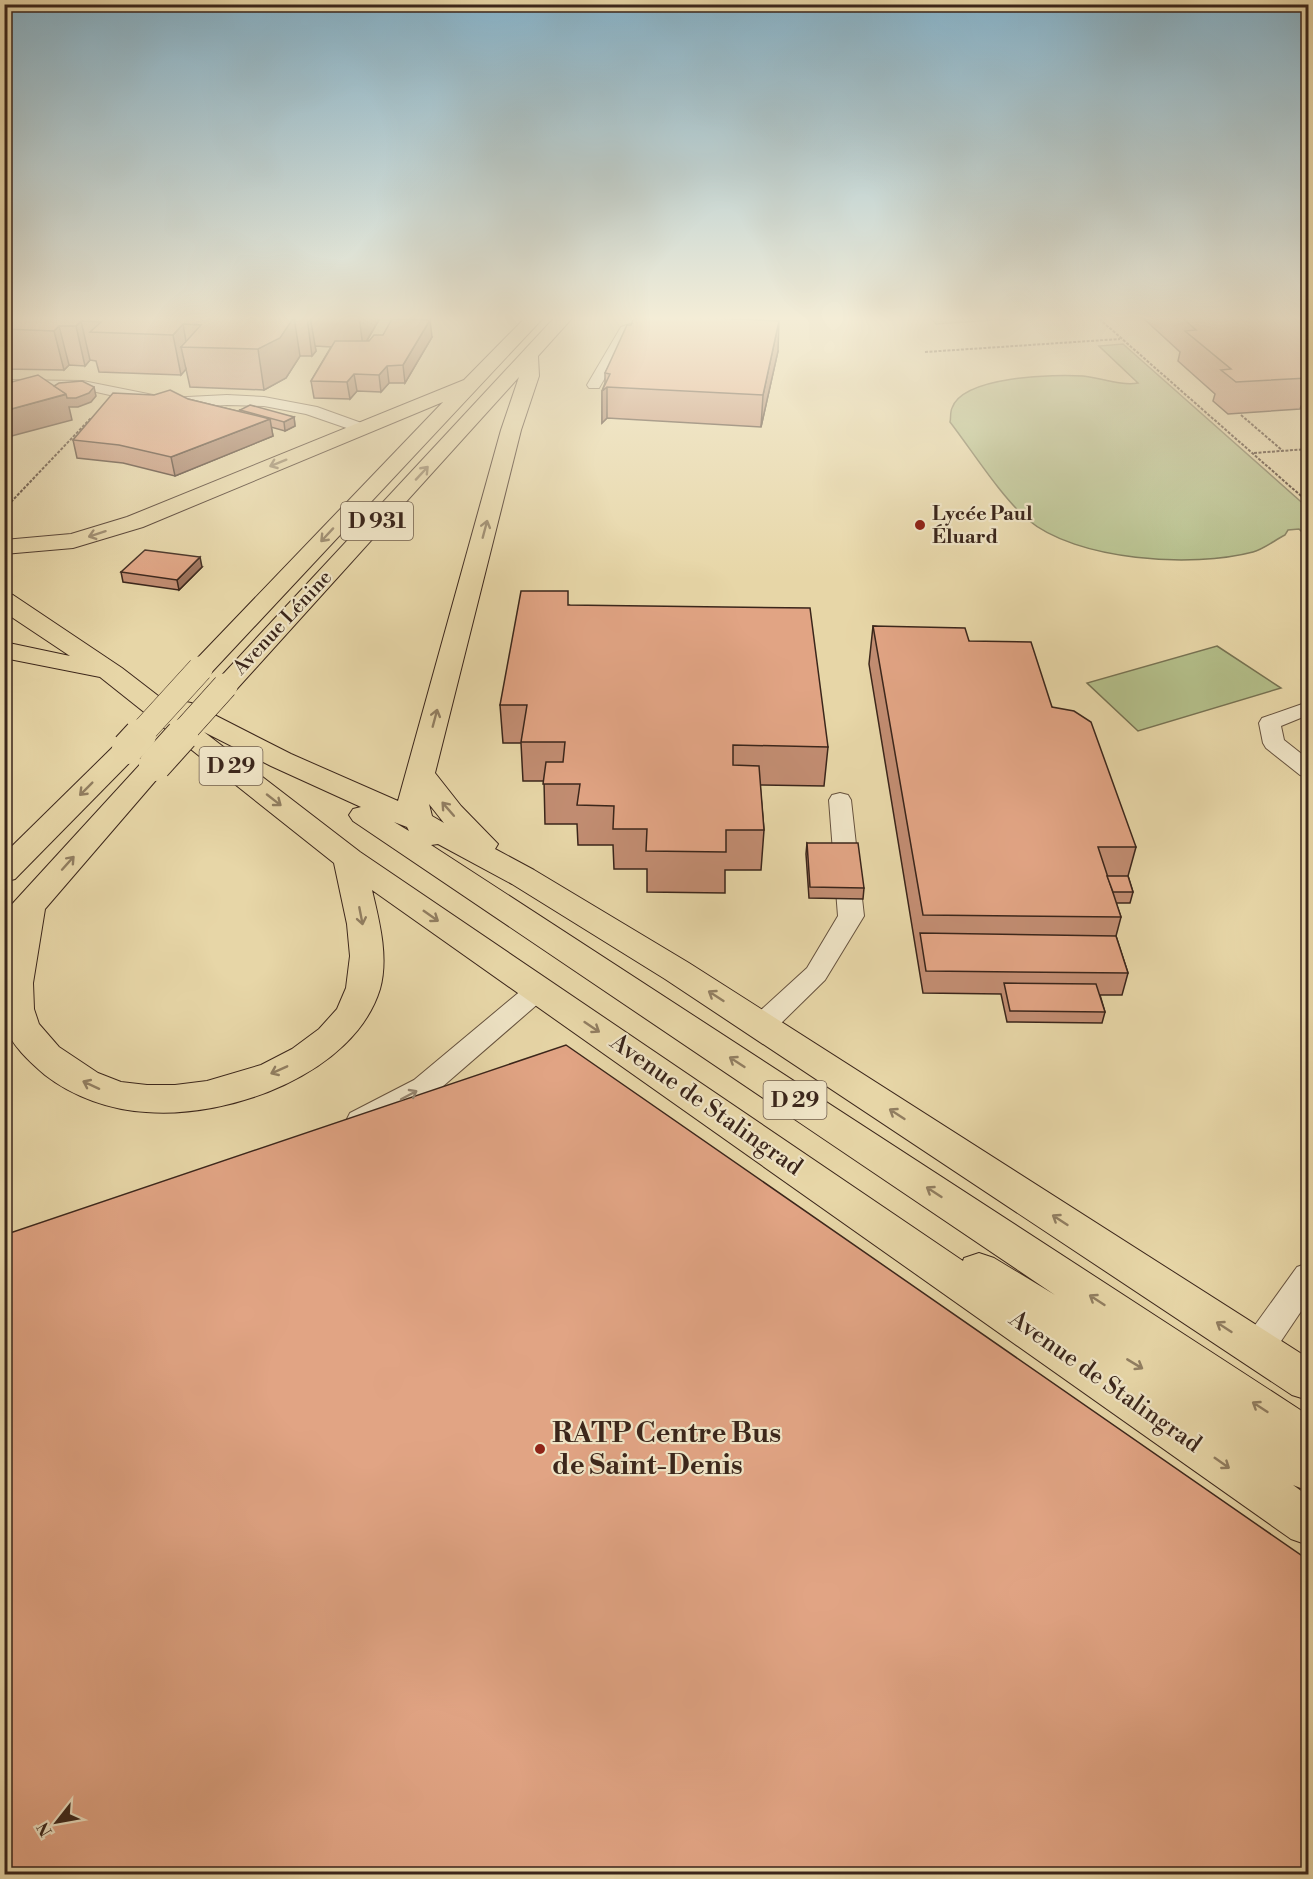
<svg xmlns="http://www.w3.org/2000/svg" width="1313" height="1879" font-family="'Libre Bodoni',serif">
<rect width="100%" height="100%" fill="#e7d6a7"/>
<filter id="stains"><feTurbulence type="fractalNoise" baseFrequency=".00333" numOctaves="4"/><feColorMatrix values="0 0 0 0 .2 0 0 0 0 .09 0 0 0 0 .02 0 0 0 .5 -.17"/></filter>
<radialGradient id="worn" r=".72"><stop offset=".6" stop-color="#630" stop-opacity="0"/><stop offset="1" stop-color="#630" stop-opacity=".3"/></radialGradient>
<g fill="#b3be89" stroke="#777252" stroke-width="1.5">
<path d="M 929,316 L 1021,316 L 1023,318 L 936,324 Z"/>
<path d="M 1123,344 L 1308,508 L 1308,538 L 1299,529 L 1288,530 L 1285,535 C 1275,540 1264,549 1253,552 C 1193,568 1076,561 1027,519 C 1000,495 973,452 950,422 C 951,418 950,412 952,408 C 963,376 1055,374 1083,376 C 1101,378 1121,386 1138,383 L 1099,346 Z"/>
<path d="M 1217,646 L 1281,688 L 1138,731 L 1087,683 Z"/>
</g>
<g fill="none" stroke-linecap="round" stroke-linejoin="round">
<defs>
<g id="lane">
<path d="M 653,316 L 678,316 L 676,319 L 651,324 L 631,333 L 599,388 L 589,388 L 587,385 L 621,327 Z"/>
<path d="M 4,380 L 83,381 L 168,398 L 227,395 L 264,397 L 317,407 L 367,425 L 369,428 L 361,433 L 306,414 L 264,406 L 227,405 L 168,408 L 83,389 L 4,389 Z"/>
<path d="M 1308,702 L 1308,715 L 1281,726 L 1284,740 L 1308,759 L 1308,777 L 1300,775 L 1266,748 L 1263,743 L 1259,723 L 1262,718 Z"/>
<path d="M 840,793 L 848,795 L 851,800 L 864,916 L 825,980 L 771,1033 L 761,1035 L 751,1033 L 747,1026 L 751,1019 L 807,968 L 838,916 L 829,800 L 832,795 Z"/>
<path d="M 538,981 L 547,984 L 551,990 L 547,996 L 434,1094 L 370,1129 L 360,1132 L 350,1129 L 346,1121 L 350,1113 L 414,1080 L 529,984 Z"/>
<path d="M 1308,1263 L 1308,1301 L 1269,1359 L 1257,1363 L 1245,1359 L 1240,1349 L 1245,1339 L 1297,1267 Z"/>
</g>
<g id="primary">
<path d="M 527,316 L 545,316 L 209,675 L 200,677 L 191,675 L 187,669 L 443,402 L 143,527 L 73,548 L 4,554 L 4,540 L 71,534 L 127,517 L 464,380 Z"/>
<path d="M 556,316 L 574,316 L 538,356 L 539,376 L 521,430 L 435,773 L 461,806 L 498,844 L 495,849 L 534,870 L 689,963 L 1308,1358 L 1308,1400 L 1292,1395 L 665,979 L 512,884 L 438,844 L 431,845 L 1308,1415 L 1308,1491 L 1293,1485 L 1308,1496 L 1308,1545 L 1291,1539 L 372,890 C 379,920 389,957 380,989 C 354,1074 228,1119 146,1112 C 111,1110 73,1097 45,1075 C 30,1062 11,1045 5,1026 C 1,1012 4,961 4,944 L 7,932 L 4,931 L 4,913 L 145,759 L 155,756 L 165,759 L 169,765 L 45,909 L 33,983 L 34,1009 L 39,1024 L 59,1047 L 98,1073 L 121,1082 L 147,1085 L 175,1085 L 207,1081 L 261,1065 L 292,1049 L 319,1029 L 337,1009 L 346,988 L 350,956 L 347,924 L 334,863 L 100,677 L 4,658 L 4,642 L 70,656 L 4,612 L 4,593 L 13,595 L 122,668 L 170,705 L 181,701 L 191,703 L 291,754 L 398,801 L 501,430 L 519,377 L 234,692 L 225,694 L 216,692 L 212,686 ZM 204,732 L 271,766 L 361,807 L 353,809 L 349,815 L 353,821 L 1055,1295 L 994,1258 L 979,1253 L 964,1258 L 963,1261 L 360,852 ZM 429,804 L 444,823 L 432,816 ZM 394,822 L 407,827 L 409,831 Z"/>
<path d="M 128,740 L 138,742 L 142,748 L 138,754 L 15,879 L 4,882 L 4,854 L 118,742 Z"/>
</g>
</defs>
<use href="#lane" stroke="#66523e" stroke-width="2"/>
<use href="#primary" stroke="#3b261b" stroke-width="2"/>
<g stroke="#3b261b" stroke-width="2" stroke-dasharray="3 1.5" stroke-linecap="butt">
<path d="M 1096,316 L 1308,502"/>
<path d="M 925,352 L 1120,339"/>
<path d="M 1241,415 L 1283,451"/>
<path d="M 1254,453 L 1308,449"/>
<path d="M 11,502 L 91,418"/>
</g>
<g stroke="#3b261b" stroke-width="3" stroke-dasharray="4 2" stroke-linecap="butt">
<path d="M 1306,501 L 1308,502"/>
<path d="M 4,509 L 12,501"/>
</g>
<use href="#lane" fill="#efe4c6" fill-rule="evenodd"/>
<use href="#primary" fill="#e7d6a7" fill-rule="evenodd"/>
<defs>
<g id="primary-bridge-far1">
<path d="M 139,736 L 200,669"/>
<path d="M 180,736 L 225,686"/>
</g>
<g id="primary-bridge">
<path d="M 128,748 L 140,735"/>
<path d="M 155,765 L 182,735"/>
</g>
</defs>
<use href="#primary-bridge-far1" stroke="#3b261b" stroke-width="26" stroke-linecap="butt"/>
<use href="#primary-bridge" stroke="#3b261b" stroke-width="34" stroke-linecap="butt"/>
<use href="#primary-bridge-far1" stroke="#e7d6a7" stroke-width="25"/>
<use href="#primary-bridge" stroke="#e7d6a7" stroke-width="32"/>
</g>
<g fill="#c28d72" stroke="#3b261b" stroke-width="1.5">
<path d="M 4,316 L 409,316 L 408,317 L 380,318 L 367,341 L 432,337 L 405,383 L 389,383 L 381,392 L 357,391 L 350,399 L 314,398 L 311,381 L 331,347 L 315,346 L 316,351 L 312,356 L 300,356 L 286,378 L 264,390 L 190,387 L 186,369 L 181,375 L 99,372 L 96,361 L 90,360 L 85,366 L 69,365 L 64,370 L 4,369 Z"/>
<path d="M 732,316 L 743,316 L 742,319 L 778,351 L 761,427 L 607,418 L 602,423 L 602,391 L 605,383 L 605,373 L 631,325 L 731,319 Z"/>
<path d="M 1141,316 L 1302,316 L 1308,320 L 1308,405 L 1301,406 L 1300,409 L 1228,414 L 1213,401 L 1215,394 L 1178,361 L 1180,352 Z"/>
<path d="M 188,399 L 241,412 L 240,410 L 294,417 L 295,426 L 285,431 L 271,427 L 273,436 L 175,476 L 123,463 L 77,458 L 73,440 Z"/>
<path d="M 202,567 L 179,590 L 123,582 L 121,572 Z"/>
<path d="M 569,605 L 828,747 L 824,786 L 760,785 L 764,830 L 761,870 L 725,870 L 725,893 L 647,892 L 647,869 L 614,869 L 613,845 L 578,845 L 577,824 L 545,824 L 544,781 L 523,781 L 521,743 L 503,743 L 500,705 Z"/>
<path d="M 873,626 L 969,641 L 1052,707 L 1136,847 L 1128,876 L 1133,892 L 1130,903 L 1116,903 L 1121,917 L 1116,936 L 1128,973 L 1122,995 L 1100,995 L 1105,1012 L 1102,1023 L 1007,1022 L 1001,994 L 923,993 L 869,664 Z"/>
<path d="M 807,843 L 864,888 L 863,899 L 809,898 L 806,854 Z"/>
</g>
<g fill="#9e735c" stroke="#3b261b" stroke-width="1.5">
<path d="M 308,316 L 310,316 L 316,351 L 312,356 L 307,317 Z"/>
<path d="M 359,316 L 379,316 L 380,318 L 363,347 Z"/>
<path d="M 294,317 L 300,356 L 286,378 L 264,390 L 258,349 Z"/>
<path d="M 430,320 L 432,337 L 405,383 L 403,365 Z"/>
<path d="M 81,321 L 90,360 L 85,366 L 76,326 Z"/>
<path d="M 779,321 L 778,351 L 761,427 L 763,395 Z"/>
<path d="M 183,324 L 187,347 L 181,347 L 186,369 L 181,375 L 173,335 Z"/>
<path d="M 59,326 L 69,365 L 64,370 L 54,331 Z"/>
<path d="M 387,366 L 389,383 L 381,392 L 379,375 Z"/>
<path d="M 354,374 L 357,391 L 350,399 L 347,382 Z"/>
<path d="M 94,387 L 96,396 L 91,402 L 78,407 L 69,407 L 72,420 L 4,438 L 4,411 Z"/>
<path d="M 607,387 L 607,418 L 602,423 L 602,391 Z"/>
<path d="M 294,417 L 295,426 L 285,431 L 284,422 Z"/>
<path d="M 270,419 L 273,436 L 175,476 L 171,457 Z"/>
<path d="M 200,557 L 202,567 L 179,590 L 177,580 Z"/>
</g>
<g fill="#e1a484" stroke="#3b261b" stroke-width="1.5">
<path d="M 4,316 L 308,316 L 307,317 L 294,317 L 280,338 L 258,349 L 181,347 L 201,325 L 183,324 L 173,335 L 90,332 L 101,322 L 81,321 L 76,326 L 59,326 L 54,331 L 4,329 Z"/>
<path d="M 635,316 L 664,316 L 779,321 L 763,395 L 607,387 L 602,391 L 610,374 L 605,373 L 627,325 L 631,325 Z"/>
<path d="M 732,316 L 741,316 L 741,319 L 731,319 Z"/>
<path d="M 1180,316 L 1302,316 L 1308,320 L 1308,374 L 1307,374 L 1308,378 L 1236,382 L 1221,370 L 1231,369 L 1185,331 L 1196,330 Z"/>
<path d="M 392,319 L 430,320 L 403,365 L 387,366 L 379,375 L 354,374 L 347,382 L 311,381 L 335,341 L 369,341 L 374,335 L 383,335 Z"/>
<path d="M 38,375 L 66,394 L 4,411 L 4,384 Z"/>
<path d="M 82,381 L 94,387 L 89,393 L 76,398 L 67,398 L 66,394 L 54,386 L 59,383 Z"/>
<path d="M 170,390 L 188,399 L 270,419 L 171,457 L 119,445 L 73,440 L 113,393 L 154,395 Z"/>
<path d="M 250,405 L 294,417 L 284,422 L 240,410 Z"/>
<path d="M 145,550 L 200,557 L 177,580 L 121,572 Z"/>
<path d="M 521,591 L 568,591 L 568,605 L 810,608 L 828,747 L 733,745 L 733,765 L 759,766 L 764,830 L 726,830 L 726,852 L 646,851 L 647,829 L 613,829 L 614,806 L 577,805 L 580,784 L 543,784 L 546,762 L 563,762 L 565,742 L 521,742 L 527,705 L 500,705 Z"/>
<path d="M 873,626 L 965,628 L 969,641 L 1031,642 L 1052,707 L 1074,711 L 1091,722 L 1136,847 L 1098,847 L 1121,917 L 923,915 Z"/>
<path d="M 807,843 L 858,843 L 864,888 L 810,887 Z"/>
<path d="M 1107,876 L 1128,876 L 1133,892 L 1113,892 Z"/>
<path d="M 920,933 L 1116,936 L 1128,973 L 926,971 Z"/>
<path d="M 1004,983 L 1096,984 L 1105,1012 L 1010,1011 Z"/>
<path d="M 566,1045 L 1308,1560 L 1308,1875 L 4,1875 L 4,1235 Z"/>
</g>
<defs><path id="oneway-shaft" d="M-6 0H5M1.5-3L5.5 0L1.5 3" fill="none" stroke-width="1.6" stroke-linecap="round" stroke-linejoin="round" transform="scale(1.5)"/></defs>
<g stroke="#917e61">
<use href="#oneway-shaft" transform="translate(278 463) rotate(158)"/>
<use href="#oneway-shaft" transform="translate(422 473) rotate(-47)"/>
<use href="#oneway-shaft" transform="translate(485 529) rotate(-75)"/>
<use href="#oneway-shaft" transform="translate(97 534) rotate(162)"/>
<use href="#oneway-shaft" transform="translate(327 535) rotate(133)"/>
<use href="#oneway-shaft" transform="translate(435 718) rotate(-75)"/>
<use href="#oneway-shaft" transform="translate(86 789) rotate(135)"/>
<use href="#oneway-shaft" transform="translate(274 800) rotate(38)"/>
<use href="#oneway-shaft" transform="translate(448 809) rotate(-131)"/>
<use href="#oneway-shaft" transform="translate(68 863) rotate(-48)"/>
<use href="#oneway-shaft" transform="translate(361 916) rotate(79)"/>
<use href="#oneway-shaft" transform="translate(431 916) rotate(35)"/>
<use href="#oneway-shaft" transform="translate(716 996) rotate(-147)"/>
<use href="#oneway-shaft" transform="translate(592 1027) rotate(34)"/>
<use href="#oneway-shaft" transform="translate(737 1062) rotate(-147)"/>
<use href="#oneway-shaft" transform="translate(279 1070) rotate(156)"/>
<use href="#oneway-shaft" transform="translate(91 1085) rotate(-155)"/>
<use href="#oneway-shaft" transform="translate(897 1114) rotate(-147)"/>
<use href="#oneway-shaft" transform="translate(934 1192) rotate(-147)"/>
<use href="#oneway-shaft" transform="translate(1060 1220) rotate(-147)"/>
<use href="#oneway-shaft" transform="translate(1097 1300) rotate(-147)"/>
<use href="#oneway-shaft" transform="translate(1224 1327) rotate(-147)"/>
<use href="#oneway-shaft" transform="translate(1135 1364) rotate(31)"/>
<use href="#oneway-shaft" transform="translate(1260 1407) rotate(-147)"/>
<use href="#oneway-shaft" transform="translate(1222 1463) rotate(35)"/>
</g>
<use stroke="#958570" href="#oneway-shaft" transform="translate(409 1095) rotate(-28)"/>
<linearGradient id="sky" x2="0" y2="1"><stop stop-color="#87b6cf"/><stop offset="0.55" stop-color="#f4edd7"/><stop offset="1" stop-color="#f4edd7" stop-opacity="0"/></linearGradient>
<rect width="1313" height="579" fill="url(#sky)"/>
<g fill="#8f2418" stroke="#efe4c6" stroke-width="2">
<circle cx="920" cy="525" r="6"/>
<circle cx="540" cy="1449" r="6"/>
</g>
<g text-anchor="middle" dominant-baseline="central" stroke-width="4.5" stroke-linejoin="round" paint-order="stroke">
<g font-size="20" font-weight="bold" fill="#3b261b" stroke="#efe4c6" text-anchor="start">
<text x="932" y="514">Lycée Paul<tspan x="932" dy="23">Éluard</tspan></text>
</g>
<g font-size="20" fill="#3b261b" stroke="#efe4c6">
<text transform="translate(283 623) rotate(-47)">Avenue Lénine</text>
</g>
<g fill="#efe4c6" stroke="#715f4e" stroke-width="1.5">
<rect x="341" y="502" width="72" height="38" rx="4.5"/>
<rect x="199.5" y="747" width="63" height="38" rx="4.5"/>
<rect x="763.5" y="1081" width="63" height="38" rx="4.5"/>
</g>
<g font-size="22" font-weight="bold" fill="#3b261b">
<text x="377" y="521">D 931</text>
<text x="231" y="766">D 29</text>
<text x="795" y="1100">D 29</text>
</g>
<g font-size="24" fill="#3b261b" stroke="#efe4c6">
<text transform="translate(706 1105) rotate(35)">Avenue de Stalingrad</text>
<text transform="translate(1105 1382) rotate(35)">Avenue de Stalingrad</text>
</g>
<g font-size="28" font-weight="bold" fill="#3b261b" stroke="#efe4c6" text-anchor="start">
<text x="552" y="1433">RATP Centre Bus<tspan x="552" dy="32">de Saint-Denis</tspan></text>
</g>
</g>
<rect width="1313" height="1879" fill="none" stroke="#e7d6a7" stroke-width="24"/>
<rect x="6" y="6" width="1301" height="1867" fill="none" stroke="#3b261b" stroke-width="3"/>
<rect x="12" y="12" width="1289" height="1855" fill="none" stroke="#3b261b" stroke-width="1.5"/>
<g transform="translate(57 1822) rotate(239)" stroke="#efe4c6" stroke-width="4.5" paint-order="stroke">
<path d="M0-4.5L10 22L0 15L-10 22Z" fill="#3b261b"/>
<text y="-9" font-size="16" font-weight="bold" text-anchor="middle" fill="#3b261b">N</text>
</g>
<rect width="100%" height="100%" filter="url(#stains)"/>
<rect width="100%" height="100%" fill="url(#worn)"/>
</svg>
